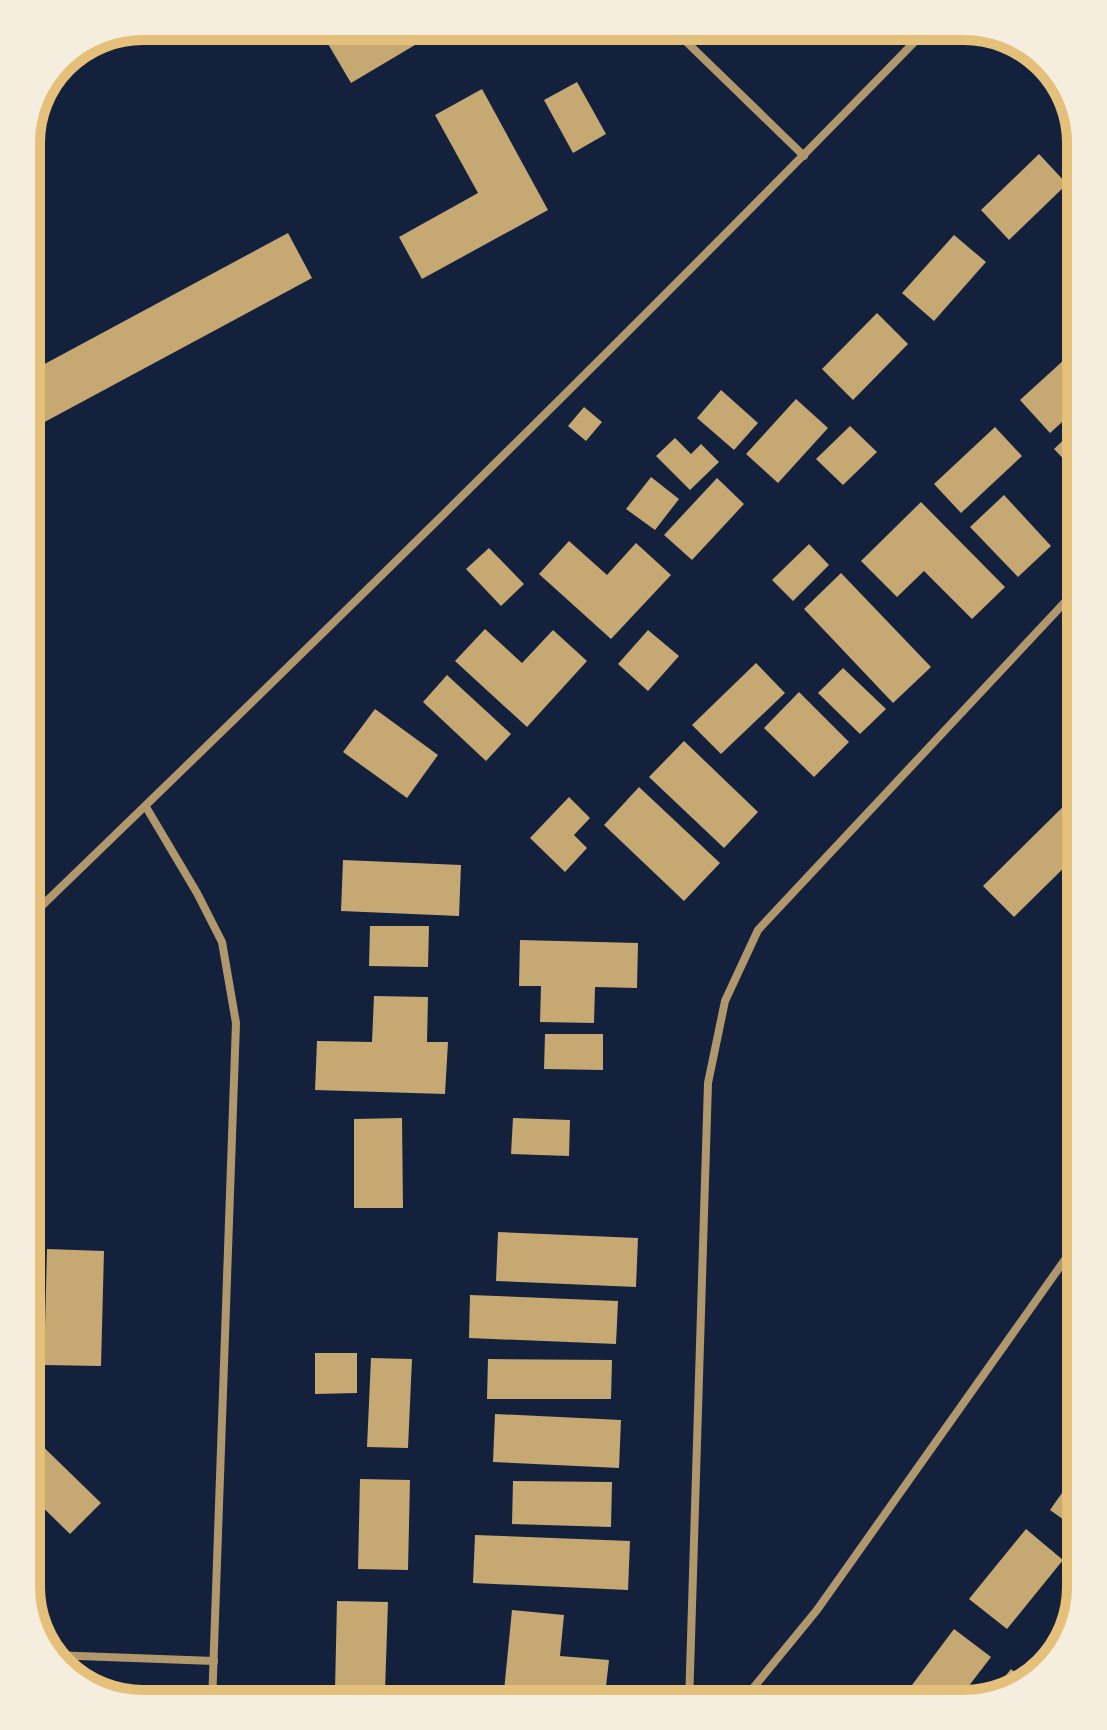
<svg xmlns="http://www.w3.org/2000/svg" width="1107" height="1730" font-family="Jost,sans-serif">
<rect width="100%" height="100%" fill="#14213d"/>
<g fill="#c6a872">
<path d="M 143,26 L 150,26 L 51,80 L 61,60 Z"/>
<path d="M 331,26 L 447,26 L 351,83 L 321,32 Z"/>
<path d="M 577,82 L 606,134 L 573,153 L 544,100 Z"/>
<path d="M 482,89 L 548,210 L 422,279 L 399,237 L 478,193 L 435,115 Z"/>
<path d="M 1076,121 L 1081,143 L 1081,153 L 1062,137 Z"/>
<path d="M 1039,154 L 1067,184 L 1009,240 L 981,210 Z"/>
<path d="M 288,233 L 312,278 L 26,432 L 26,374 Z"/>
<path d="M 954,235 L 986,262 L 934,321 L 902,293 Z"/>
<path d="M 877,313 L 908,344 L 853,400 L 822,369 Z"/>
<path d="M 1077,348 L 1081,352 L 1081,405 L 1050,433 L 1020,400 Z"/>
<path d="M 721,390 L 758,423 L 734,450 L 697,418 Z"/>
<path d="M 796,399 L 828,428 L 778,483 L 746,454 Z"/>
<path d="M 584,407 L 602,422 L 586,441 L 568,426 Z"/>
<path d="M 1081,423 L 1081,477 L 1054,449 Z"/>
<path d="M 850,426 L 877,452 L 843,485 L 816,459 Z"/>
<path d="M 995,427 L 1022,456 L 961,513 L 934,484 Z"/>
<path d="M 675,438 L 691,454 L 701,444 L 719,462 L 690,490 L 656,456 Z"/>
<path d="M 651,477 L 679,499 L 655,530 L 626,509 Z"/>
<path d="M 717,478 L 744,504 L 692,560 L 664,535 Z"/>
<path d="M 1004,495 L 1051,546 L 1018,577 L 970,527 Z"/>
<path d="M 921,502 L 1005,587 L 972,619 L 924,571 L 897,597 L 861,561 Z"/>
<path d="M 569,541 L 607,575 L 636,543 L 671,575 L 611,639 L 539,574 Z"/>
<path d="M 809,544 L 829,565 L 793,601 L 772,580 Z"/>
<path d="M 489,548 L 524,584 L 501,606 L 466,569 Z"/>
<path d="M 841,573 L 931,667 L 893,703 L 804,609 Z"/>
<path d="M 485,629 L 522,663 L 553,630 L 587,661 L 527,727 L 455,661 Z"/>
<path d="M 648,630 L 679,656 L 648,691 L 618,664 Z"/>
<path d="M 756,663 L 785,693 L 721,754 L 692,725 Z"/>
<path d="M 843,668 L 886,709 L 860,734 L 818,693 Z"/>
<path d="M 447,675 L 511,734 L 486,761 L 423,702 Z"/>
<path d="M 799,692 L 849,742 L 814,777 L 764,728 Z"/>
<path d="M 375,709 L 438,755 L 407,798 L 343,752 Z"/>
<path d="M 684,741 L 758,812 L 724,848 L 649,777 Z"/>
<path d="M 639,787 L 720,863 L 684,901 L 604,825 Z"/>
<path d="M 1081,789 L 1081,851 L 1014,917 L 983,886 Z"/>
<path d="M 569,797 L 590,818 L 574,835 L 587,848 L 565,872 L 530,838 Z"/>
<path d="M 343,860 L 461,865 L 459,916 L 341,911 Z"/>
<path d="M 370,926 L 429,926 L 428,967 L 369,966 Z"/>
<path d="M 520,940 L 638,943 L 637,988 L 595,987 L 594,1023 L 540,1022 L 541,986 L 519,986 Z"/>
<path d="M 374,996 L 428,997 L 427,1042 L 448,1042 L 445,1094 L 315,1090 L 317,1041 L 372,1042 Z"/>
<path d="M 545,1034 L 603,1034 L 603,1070 L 544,1069 Z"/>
<path d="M 402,1118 L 403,1208 L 354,1208 L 354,1119 Z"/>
<path d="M 513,1118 L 570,1120 L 569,1156 L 511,1154 Z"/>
<path d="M 498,1232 L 638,1238 L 636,1287 L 496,1281 Z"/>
<path d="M 47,1249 L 104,1251 L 101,1366 L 44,1365 Z"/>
<path d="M 470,1295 L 618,1301 L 616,1344 L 469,1338 Z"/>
<path d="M 315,1353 L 357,1353 L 357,1393 L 315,1394 Z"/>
<path d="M 371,1358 L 412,1359 L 408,1448 L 367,1447 Z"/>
<path d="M 488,1359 L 612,1360 L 611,1399 L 487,1399 Z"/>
<path d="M 495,1414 L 621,1420 L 619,1468 L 493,1462 Z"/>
<path d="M 26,1430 L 101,1503 L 70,1534 L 26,1491 Z"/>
<path d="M 1081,1466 L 1081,1532 L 1050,1510 Z"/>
<path d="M 360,1479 L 410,1480 L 408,1570 L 358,1569 Z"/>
<path d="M 513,1481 L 612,1482 L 611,1527 L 512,1524 Z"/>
<path d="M 1026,1529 L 1063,1560 L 1007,1629 L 969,1599 Z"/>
<path d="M 475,1535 L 630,1541 L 628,1590 L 473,1583 Z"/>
<path d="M 337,1601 L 388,1602 L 385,1691 L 335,1690 Z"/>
<path d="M 512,1610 L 564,1615 L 560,1656 L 609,1660 L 604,1704 L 539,1704 L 503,1701 Z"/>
<path d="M 954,1629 L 991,1657 L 955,1704 L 904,1704 L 900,1701 Z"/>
<path d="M 1011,1669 L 1027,1682 L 1016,1692 L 988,1698 Z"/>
</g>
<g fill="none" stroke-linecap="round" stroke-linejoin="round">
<g stroke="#b1986c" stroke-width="8">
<path d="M 670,26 L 804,156"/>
<path d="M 146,807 L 197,893 L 222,942 L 236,1023 L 212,1704"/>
<path d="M 26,921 C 331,627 634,330 930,26"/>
<path d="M 52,1655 L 214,1661"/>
<path d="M 689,1704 L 708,1083 L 725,1001 L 758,930 L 1081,585"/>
<path d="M 740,1704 L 817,1610 L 1081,1237"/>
</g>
</g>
<path d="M0 0H1107V1730H0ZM143 40H964A103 103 0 0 1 1067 143V1587A103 103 0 0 1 964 1690H143A103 103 0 0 1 40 1587V143A103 103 0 0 1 143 40Z" fill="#f5edde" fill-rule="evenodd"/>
<path fill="none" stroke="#e5c07b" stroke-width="10" d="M143 40H964A103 103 0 0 1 1067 143V1587A103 103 0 0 1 964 1690H143A103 103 0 0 1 40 1587V143A103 103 0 0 1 143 40Z"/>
</svg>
